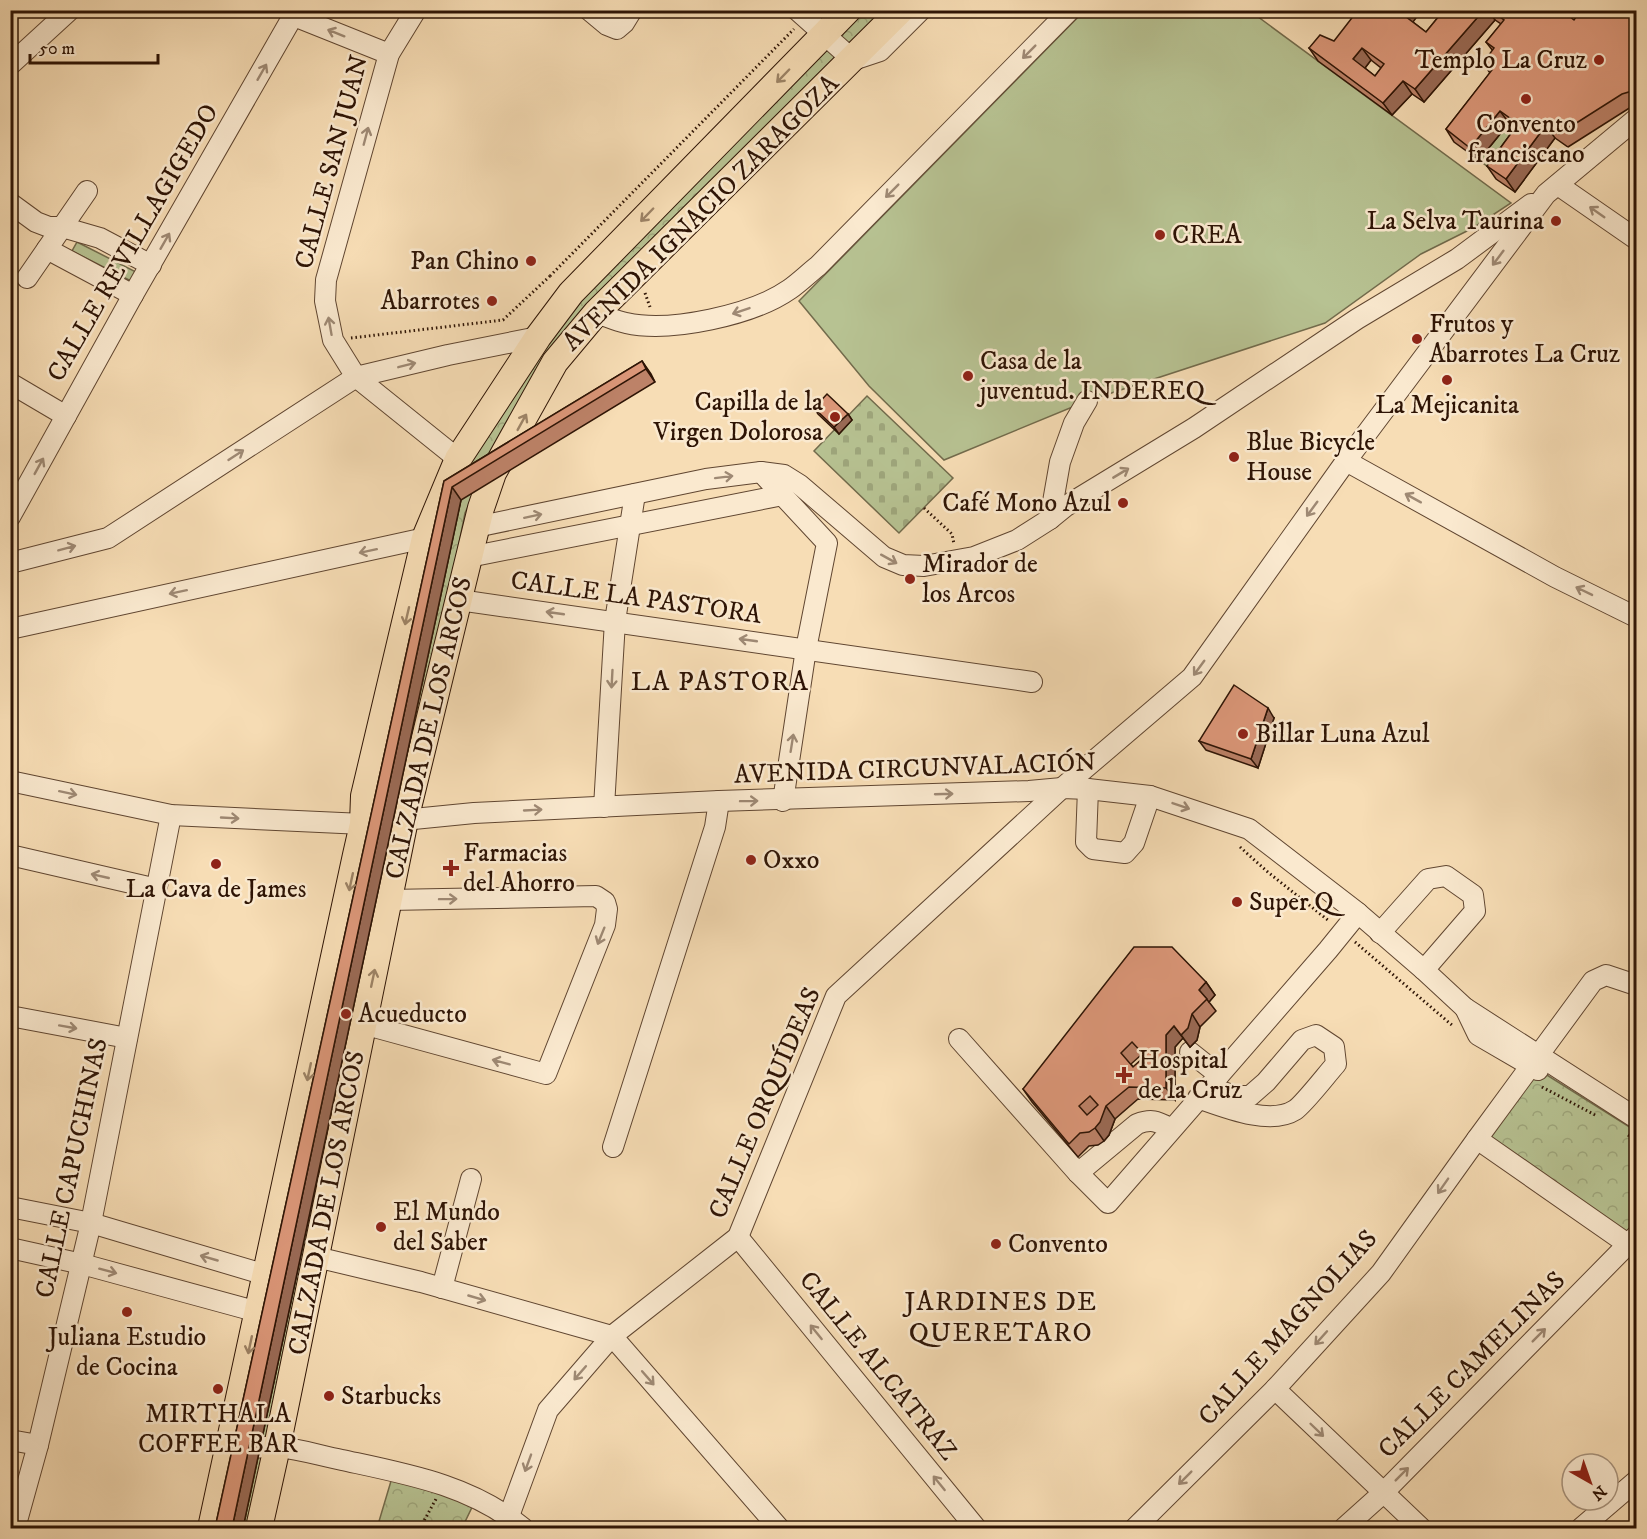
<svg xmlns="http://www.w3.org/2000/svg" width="1647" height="1539" font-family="'IM FELL DW Pica',serif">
<defs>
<pattern id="forest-crowns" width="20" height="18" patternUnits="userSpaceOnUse" patternTransform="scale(1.5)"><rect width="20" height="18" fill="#b7c292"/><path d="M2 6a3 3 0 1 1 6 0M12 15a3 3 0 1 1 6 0" fill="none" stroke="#9ea67c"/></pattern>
<pattern id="cemetery-stones" width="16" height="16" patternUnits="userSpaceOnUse" patternTransform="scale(1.5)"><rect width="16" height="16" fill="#b7c292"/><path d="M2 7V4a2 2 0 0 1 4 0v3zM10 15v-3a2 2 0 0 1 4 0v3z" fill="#9ea67c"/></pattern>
</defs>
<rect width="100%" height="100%" fill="#f7ddb5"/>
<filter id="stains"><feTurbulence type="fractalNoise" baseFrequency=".00333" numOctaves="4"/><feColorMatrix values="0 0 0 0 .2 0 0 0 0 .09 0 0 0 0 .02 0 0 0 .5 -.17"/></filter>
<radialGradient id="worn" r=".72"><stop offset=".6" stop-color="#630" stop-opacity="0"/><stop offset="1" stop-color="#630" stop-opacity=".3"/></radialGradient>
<g fill="url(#forest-crowns)" stroke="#726b4c" stroke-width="1.5">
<path d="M 857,11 L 894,11 L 678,222 L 488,464 L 465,513 L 440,640 L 249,1528 L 218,1528 L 470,461 L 582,287 Z"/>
<path d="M 1531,1065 L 1636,1131 L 1636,1236 L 1629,1245 L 1477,1139 Z"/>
<path d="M 394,1471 L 477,1497 L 462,1528 L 377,1528 Z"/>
</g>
<path fill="url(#cemetery-stones)" stroke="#726b4c" stroke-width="1.5" d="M 867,396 L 953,478 L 899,533 L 814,451 Z"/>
<g fill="#b7c292" stroke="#726b4c" stroke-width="1.5">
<path d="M 1084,11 L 1250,11 L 1511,203 L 1473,228 L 1421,254 L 1325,323 L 1087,401 L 944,460 L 869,386 L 799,301 Z"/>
<path d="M 1509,123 L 1527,137 L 1499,176 L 1479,160 Z"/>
<path d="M 77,242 L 136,272 L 131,281 L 72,251 Z"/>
</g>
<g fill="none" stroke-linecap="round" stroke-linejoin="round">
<defs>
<g id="minor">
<path d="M 416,10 L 389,54 L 326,280 L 325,301 L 333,340 L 356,377 L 458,459"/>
<path d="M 589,10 L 607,25 L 617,29 L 624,23 L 632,10"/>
<path d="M 797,10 L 853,60 L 880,51 L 921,10"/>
<path d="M 294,16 L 389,54"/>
<path d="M 10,65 L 70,10"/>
<path d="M 1558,185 L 1636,239"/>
<path d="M 10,203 L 36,222 L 49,227 L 62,227 L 100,238 L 151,265"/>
<path d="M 47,249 L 133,295"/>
<path d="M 27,278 L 87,191"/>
<path d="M 596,313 C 606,316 616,321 626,323 C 670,333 753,315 790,289 C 800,282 809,273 818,266 L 1070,10"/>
<path d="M 10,383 L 66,416"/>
<path d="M 1346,461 L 1555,577 L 1636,617"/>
<path d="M 761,472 L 827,543 L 806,649 L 783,801"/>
<path d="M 10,517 L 133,295 L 293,16 L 310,14 L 315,10"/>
<path d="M 1050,519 L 1060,462 L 1074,423 L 1087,401"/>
<path d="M 476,527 L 706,479 L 761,472 L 784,475 L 800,485 L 884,557 L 903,565 L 924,566 L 974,557 L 1017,540 L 1050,519 L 1066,506 L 1194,428 L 1357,319 L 1457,259 L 1531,204"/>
<path d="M 469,557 L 783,495"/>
<path d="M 10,563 L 108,538 L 356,377 L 448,355 L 538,337"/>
<path d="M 459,600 L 1032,682"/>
<path d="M 10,629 L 425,538"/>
<path d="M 10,781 L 171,815 L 363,824 L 474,813 L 719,801 L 1029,791 L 1062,788 L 1088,789 L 1150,796 L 1249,829 L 1358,913 L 1424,970 L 1465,1008 L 1636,1118"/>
<path d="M 1088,789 L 1086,842 L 1093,849 L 1125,853 L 1134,843 L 1150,796"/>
<path d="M 604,807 L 615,621 L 635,494"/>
<path d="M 10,855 L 157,889"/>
<path d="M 1380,933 L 1428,879 L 1446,876 L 1473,895 L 1475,911 L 1424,970"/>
<path d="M 1465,1008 L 1478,1035 L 1538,1070"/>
<path d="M 10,1016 L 127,1038"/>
<path d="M 363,1024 L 546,1074 L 605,925 L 607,909 L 605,902 L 596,896 L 389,900"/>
<path d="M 959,1039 L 1078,1173"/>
<path d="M 1190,1052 L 1219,1075"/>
<path d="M 1198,1098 C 1224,1107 1270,1126 1295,1110 C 1304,1104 1327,1074 1336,1064 L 1334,1047 L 1316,1035 L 1302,1040 L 1266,1082 L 1250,1096 L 1235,1096 L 1208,1087"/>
<path d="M 1172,1129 C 1158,1122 1153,1118 1137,1124 L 1078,1173 L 1108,1203 L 1328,950 L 1358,913"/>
<path d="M 1477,1139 L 1629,1245"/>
<path d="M 613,1147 L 715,827 L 719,801"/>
<path d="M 10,1207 L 91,1223 L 266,1275"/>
<path d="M 738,1237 L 976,1528"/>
<path d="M 10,1248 L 82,1264 L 258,1312"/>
<path d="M 316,1257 L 421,1282 L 612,1336 L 779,1528"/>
<path d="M 442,1288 L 471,1179"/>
<path d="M 1275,1389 L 1421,1528"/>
<path d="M 10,1440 L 38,1445"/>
<path d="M 233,1450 C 248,1449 265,1446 279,1447 C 300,1449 321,1456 342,1460 C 407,1474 471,1485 523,1528"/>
<path d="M 509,1516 L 548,1410 L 612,1336 L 738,1237 L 836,996 L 1062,788 L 1192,677 L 1346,461 L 1546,194 L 1636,119"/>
<path d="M 15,1528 L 38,1445 L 91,1223 L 171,815"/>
<path d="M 1135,1528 L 1275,1389 L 1381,1273 L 1477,1139 L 1593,981 L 1606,975 L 1636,985"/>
<path d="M 1344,1528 L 1383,1493 L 1636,1236"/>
<path d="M 1581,1528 L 1636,1481"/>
</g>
<g id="major">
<path d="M 211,1528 L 356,855 L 363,824 L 364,796 L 425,538 L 458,459 L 538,337 L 571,293 L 848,10"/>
<path d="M 259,1528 L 277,1447 L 405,820 L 481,508 L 493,473 L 555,362 L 596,313 L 901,10"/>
</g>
</defs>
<use href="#minor" stroke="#604631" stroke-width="22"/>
<use href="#major" stroke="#2e1405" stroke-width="28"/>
<g stroke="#2e1405" stroke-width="3" stroke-dasharray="1.5 3" stroke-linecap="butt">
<path d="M 550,276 L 794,29"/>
<path d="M 645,293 L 650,307"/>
<path d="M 351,338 L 503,320 L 550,276"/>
<path d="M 924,508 L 952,534 L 954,544"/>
<path d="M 1240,847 L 1269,873 L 1329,921"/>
<path d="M 1355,942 L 1453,1026"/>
<path d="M 1542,1087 L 1597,1116"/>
<path d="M 1628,1135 L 1636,1141"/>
<path d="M 420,1528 L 436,1499"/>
</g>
<use href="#minor" stroke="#fae9cf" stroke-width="20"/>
<use href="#major" stroke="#f7ddb5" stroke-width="26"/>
</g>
<g fill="#bd8268" stroke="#2e1405" stroke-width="1.5" fill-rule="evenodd">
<path d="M 1444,10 L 1571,10 L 1568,15 L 1574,20 L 1636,10 L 1636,105 L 1631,107 L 1568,147 L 1555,138 L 1515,192 L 1496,179 L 1487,166 L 1515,128 L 1509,123 L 1479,160 L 1454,142 L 1446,129 L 1490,73 L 1483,63 L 1493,51 L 1486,42 L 1501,24 L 1495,20 L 1424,102 L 1412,94 L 1392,115 L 1318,61 L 1309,48 L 1413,22 L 1426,32 ZM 1371,60 L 1381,68 L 1375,76 L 1365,68 Z"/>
<path d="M 642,361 L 655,382 L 461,500 L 243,1528 L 215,1528 L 444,481 Z"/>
<path d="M 814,408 L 848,414 L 852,420 L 839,434 L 818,414 Z"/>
<path d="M 1274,718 L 1258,768 L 1206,750 L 1199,741 Z"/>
<path d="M 1206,982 L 1215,995 L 1209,1002 L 1216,1011 L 1200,1027 L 1197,1040 L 1190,1047 L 1183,1038 L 1175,1047 L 1175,1100 L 1138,1099 L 1115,1119 L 1109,1135 L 1104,1141 L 1098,1145 L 1089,1146 L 1078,1157 L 1032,1102 L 1023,1089 ZM 1141,1055 L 1144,1058 L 1133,1067 L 1131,1064 Z"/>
</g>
<g fill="#9a6a55" stroke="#2e1405" stroke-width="1.5">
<path d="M 1403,10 L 1422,10 L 1410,26 L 1401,13 Z"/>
<path d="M 1484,10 L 1488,10 L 1495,20 L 1424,102 L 1415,89 Z"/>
<path d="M 1559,10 L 1571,10 L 1565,19 Z"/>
<path d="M 1362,48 L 1371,60 L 1362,72 L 1353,59 Z"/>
<path d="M 1403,81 L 1412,94 L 1392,115 L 1383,103 Z"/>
<path d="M 1636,84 L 1636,98 L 1632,91 Z"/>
<path d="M 1500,111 L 1509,123 L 1479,160 L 1470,148 Z"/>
<path d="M 1546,125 L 1555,138 L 1515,192 L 1506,179 Z"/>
<path d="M 642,361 L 651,374 L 655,382 L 646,369 Z"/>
<path d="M 848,414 L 852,420 L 839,434 L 834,427 Z"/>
<path d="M 452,487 L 461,500 L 243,1528 L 232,1528 Z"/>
<path d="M 1268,708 L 1274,718 L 1258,768 L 1251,759 Z"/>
<path d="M 1206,982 L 1215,995 L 1209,1002 L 1199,990 Z"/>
<path d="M 1192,1014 L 1200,1027 L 1197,1040 L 1190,1047 L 1181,1035 Z"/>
<path d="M 1174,1026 L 1183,1038 L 1175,1047 L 1175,1100 L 1166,1088 L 1166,1035 Z"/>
<path d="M 1106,1106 L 1115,1119 L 1109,1135 L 1104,1141 L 1095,1128 Z"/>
</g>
<g fill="#dc9779" stroke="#2e1405" stroke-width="1.5" fill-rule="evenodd">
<path d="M 1358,10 L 1403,10 L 1401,13 L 1426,32 L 1444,10 L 1484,10 L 1415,89 L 1403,81 L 1383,103 L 1309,48 L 1320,35 L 1334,41 ZM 1362,48 L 1384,64 L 1375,76 L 1353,59 Z"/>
<path d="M 1490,10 L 1561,10 L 1574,20 L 1581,10 L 1636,10 L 1636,84 L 1632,91 L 1622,94 L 1559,134 L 1546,125 L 1506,179 L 1487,166 L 1518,124 L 1500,111 L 1470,148 L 1446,129 L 1492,70 L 1483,63 L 1494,48 L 1486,42 L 1504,20 Z"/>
<path d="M 642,361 L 646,369 L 452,487 L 232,1528 L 215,1528 L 444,481 Z"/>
<path d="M 827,394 L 848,414 L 834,427 L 814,408 Z"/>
<path d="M 1234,685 L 1268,708 L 1251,759 L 1199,741 Z"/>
<path d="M 1134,947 L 1172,947 L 1206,982 L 1199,990 L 1207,999 L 1192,1014 L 1188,1028 L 1181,1035 L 1174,1026 L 1166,1035 L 1166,1088 L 1129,1087 L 1106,1106 L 1100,1122 L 1095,1128 L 1089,1132 L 1080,1133 L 1069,1144 L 1023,1089 ZM 1132,1042 L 1145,1056 L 1133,1067 L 1121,1053 ZM 1090,1096 L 1098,1105 L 1087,1115 L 1079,1106 Z"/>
</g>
<defs><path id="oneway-shaft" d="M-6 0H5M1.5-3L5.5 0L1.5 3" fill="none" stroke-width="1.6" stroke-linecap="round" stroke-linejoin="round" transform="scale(1.5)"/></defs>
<g stroke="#9e8974">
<use href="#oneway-shaft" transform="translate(336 33) rotate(-158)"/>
<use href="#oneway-shaft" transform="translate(1029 52) rotate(135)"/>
<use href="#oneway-shaft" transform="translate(262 72) rotate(-60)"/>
<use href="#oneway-shaft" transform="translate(366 136) rotate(-75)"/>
<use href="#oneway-shaft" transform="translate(892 191) rotate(135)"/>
<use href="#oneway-shaft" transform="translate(1597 212) rotate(-145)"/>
<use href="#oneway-shaft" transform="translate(165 241) rotate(-60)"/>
<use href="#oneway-shaft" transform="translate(1498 258) rotate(127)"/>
<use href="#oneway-shaft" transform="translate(741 311) rotate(161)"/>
<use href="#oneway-shaft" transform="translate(330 326) rotate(-100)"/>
<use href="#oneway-shaft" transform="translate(407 365) rotate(-14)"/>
<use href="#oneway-shaft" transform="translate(236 455) rotate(-33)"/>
<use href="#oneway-shaft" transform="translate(39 466) rotate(-61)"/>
<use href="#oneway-shaft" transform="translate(1121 473) rotate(-31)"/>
<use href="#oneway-shaft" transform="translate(724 477) rotate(-7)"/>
<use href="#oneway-shaft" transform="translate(1413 498) rotate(-151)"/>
<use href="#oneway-shaft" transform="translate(1312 509) rotate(126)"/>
<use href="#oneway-shaft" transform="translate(533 516) rotate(-12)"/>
<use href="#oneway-shaft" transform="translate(67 548) rotate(-15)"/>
<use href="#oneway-shaft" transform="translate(368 551) rotate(168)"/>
<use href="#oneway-shaft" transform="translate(889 559) rotate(29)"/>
<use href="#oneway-shaft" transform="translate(1584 591) rotate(-154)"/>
<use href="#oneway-shaft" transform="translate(178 592) rotate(168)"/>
<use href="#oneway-shaft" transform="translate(555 613) rotate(-172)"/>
<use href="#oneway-shaft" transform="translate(748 640) rotate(-172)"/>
<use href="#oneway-shaft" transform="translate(1199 668) rotate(126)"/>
<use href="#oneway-shaft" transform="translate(612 679) rotate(93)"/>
<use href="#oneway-shaft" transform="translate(792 743) rotate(-81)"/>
<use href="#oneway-shaft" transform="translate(68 793) rotate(12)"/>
<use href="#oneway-shaft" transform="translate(944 794) rotate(-2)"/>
<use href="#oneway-shaft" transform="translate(749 801) rotate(-1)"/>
<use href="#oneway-shaft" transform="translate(1181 806) rotate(19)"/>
<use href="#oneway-shaft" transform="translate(533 810) rotate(-3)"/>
<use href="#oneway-shaft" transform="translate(230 818) rotate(3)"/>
<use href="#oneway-shaft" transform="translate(100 876) rotate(-167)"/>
<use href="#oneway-shaft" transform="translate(448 899) rotate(-1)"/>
<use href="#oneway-shaft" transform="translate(601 936) rotate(112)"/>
<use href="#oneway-shaft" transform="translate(68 1027) rotate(10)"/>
<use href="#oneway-shaft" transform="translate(501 1062) rotate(-165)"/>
<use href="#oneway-shaft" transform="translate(1443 1186) rotate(125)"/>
<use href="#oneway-shaft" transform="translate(209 1258) rotate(-164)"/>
<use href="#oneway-shaft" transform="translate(108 1271) rotate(15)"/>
<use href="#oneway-shaft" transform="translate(477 1298) rotate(16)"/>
<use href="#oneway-shaft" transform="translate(816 1332) rotate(-129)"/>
<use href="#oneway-shaft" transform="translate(1539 1335) rotate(-45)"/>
<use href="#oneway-shaft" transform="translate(1321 1338) rotate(132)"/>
<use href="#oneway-shaft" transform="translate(580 1373) rotate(131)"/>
<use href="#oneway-shaft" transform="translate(648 1378) rotate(49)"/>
<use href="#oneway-shaft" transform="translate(1317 1430) rotate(44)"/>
<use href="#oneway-shaft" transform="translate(528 1463) rotate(110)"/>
<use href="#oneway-shaft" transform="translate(1402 1474) rotate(-45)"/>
<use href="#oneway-shaft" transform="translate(1185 1478) rotate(135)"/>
<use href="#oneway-shaft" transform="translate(939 1483) rotate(-129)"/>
</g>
<g stroke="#9d8366">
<use href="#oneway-shaft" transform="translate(783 76) rotate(134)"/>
<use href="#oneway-shaft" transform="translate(647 215) rotate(134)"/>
<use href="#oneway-shaft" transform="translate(522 422) rotate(-61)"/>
<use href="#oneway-shaft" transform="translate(407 616) rotate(103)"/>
<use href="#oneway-shaft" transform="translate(351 882) rotate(102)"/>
<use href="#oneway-shaft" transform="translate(373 978) rotate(-78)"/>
<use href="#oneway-shaft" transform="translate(309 1072) rotate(102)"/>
<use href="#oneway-shaft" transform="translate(250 1345) rotate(102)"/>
</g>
<g fill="#8f2418" stroke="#fae9cf" stroke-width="2">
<circle cx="1599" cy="60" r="6"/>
<circle cx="1526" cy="99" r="6"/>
<circle cx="1556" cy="221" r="6"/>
<circle cx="1160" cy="235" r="6"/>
<circle cx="531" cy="261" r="6"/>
<circle cx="492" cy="301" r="6"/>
<circle cx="1417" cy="339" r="6"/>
<circle cx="968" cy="376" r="6"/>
<circle cx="1447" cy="380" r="6"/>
<circle cx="835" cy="417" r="6"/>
<circle cx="1234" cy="457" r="6"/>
<circle cx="1123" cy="503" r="6"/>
<circle cx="910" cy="579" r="6"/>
<circle cx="1243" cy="734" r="6"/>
<circle cx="751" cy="860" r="6"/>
<circle cx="216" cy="864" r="6"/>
<path d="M448 859h6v6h6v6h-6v6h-6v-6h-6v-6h6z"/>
<circle cx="1237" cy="902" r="6"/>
<circle cx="346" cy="1014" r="6"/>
<path d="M1121 1066h6v6h6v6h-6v6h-6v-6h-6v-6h6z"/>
<circle cx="381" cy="1227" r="6"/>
<circle cx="996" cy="1244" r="6"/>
<circle cx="127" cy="1312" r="6"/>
<circle cx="218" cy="1389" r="6"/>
<circle cx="329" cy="1396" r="6"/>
</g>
<g text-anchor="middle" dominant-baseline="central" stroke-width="5" stroke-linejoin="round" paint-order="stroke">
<g font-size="26" fill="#2e1405" stroke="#fae9cf" text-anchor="start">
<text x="1587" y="60" text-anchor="end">Templo La Cruz</text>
<text x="1526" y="124" text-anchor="middle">Convento<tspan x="1526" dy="30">franciscano</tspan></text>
<text x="1544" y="221" text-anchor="end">La Selva Taurina</text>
<text x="1172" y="235">CREA</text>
<text x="519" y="261" text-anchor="end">Pan Chino</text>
<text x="480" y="301" text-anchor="end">Abarrotes</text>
<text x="1429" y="324">Frutos y<tspan x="1429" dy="30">Abarrotes La Cruz</tspan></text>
<text x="980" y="361">Casa de la<tspan x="980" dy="30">juventud. INDEREQ</tspan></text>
<text x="823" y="402" text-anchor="end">Capilla de la<tspan x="823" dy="30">Virgen Dolorosa</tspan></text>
<text x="1447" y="405" text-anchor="middle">La Mejicanita</text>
<text x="1246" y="442">Blue Bicycle<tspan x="1246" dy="30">House</tspan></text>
<text x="1111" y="503" text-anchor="end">Café Mono Azul</text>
<text x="922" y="564">Mirador de<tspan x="922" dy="30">los Arcos</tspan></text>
<text x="1255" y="734">Billar Luna Azul</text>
<text x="463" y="853">Farmacias<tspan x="463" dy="30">del Ahorro</tspan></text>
<text x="763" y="860">Oxxo</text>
<text x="216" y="889" text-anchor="middle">La Cava de James</text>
<text x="1249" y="902">Super Q</text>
<text x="358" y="1014">Acueducto</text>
<text x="1138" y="1060">Hospital<tspan x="1138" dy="30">de la Cruz</tspan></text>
<text x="393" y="1212">El Mundo<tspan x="393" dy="30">del Saber</tspan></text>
<text x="1008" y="1244">Convento</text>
<text x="127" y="1337" text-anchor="middle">Juliana Estudio<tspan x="127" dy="30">de Cocina</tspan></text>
<text x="341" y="1396">Starbucks</text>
<text x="218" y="1414" text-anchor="middle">MIRTHALA<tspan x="218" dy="30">COFFEE BAR</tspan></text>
</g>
<g font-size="26" fill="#2e1405" stroke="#fae9cf">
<text transform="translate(332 162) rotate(-75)">CALLE SAN JUAN</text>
<text transform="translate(701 213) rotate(-45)">AVENIDA IGNACIO ZARAGOZA</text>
<text transform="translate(133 243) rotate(-60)">CALLE REVILLAGIGEDO</text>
<text transform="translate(636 598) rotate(8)">CALLE LA PASTORA</text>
<text transform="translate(429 728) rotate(-77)">CALZADA DE LOS ARCOS</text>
<text transform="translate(915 769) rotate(-2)">AVENIDA CIRCUNVALACIÓN</text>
<text transform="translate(765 1103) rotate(-67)">CALLE ORQUÍDEAS</text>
<text transform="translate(72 1168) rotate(-78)">CALLE CAPUCHINAS</text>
<text transform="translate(327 1203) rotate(-79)">CALZADA DE LOS ARCOS</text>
<text transform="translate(1288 1328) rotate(-48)">CALLE MAGNOLIAS</text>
<text transform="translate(1472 1365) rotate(-45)">CALLE CAMELINAS</text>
<text transform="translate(878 1366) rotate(51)">CALLE ALCATRAZ</text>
</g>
<g font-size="27" letter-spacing="1.5" fill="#2e1405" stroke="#fae9cf">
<text x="720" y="682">LA PASTORA</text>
<text x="1001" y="1302">JARDINES DE<tspan x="1001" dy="31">QUERETARO</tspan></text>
</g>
</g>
<rect width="1647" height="1539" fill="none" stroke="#f7ddb5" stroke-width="36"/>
<rect x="12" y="12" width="1623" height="1515" fill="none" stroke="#2e1405" stroke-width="3"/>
<rect x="18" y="18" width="1611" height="1503" fill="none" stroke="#2e1405" stroke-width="1.5"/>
<g transform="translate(1590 1482) rotate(140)"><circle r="28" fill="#fae9cf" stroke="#a8947e" stroke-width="1.5"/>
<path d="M0-4.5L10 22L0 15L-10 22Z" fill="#8f2418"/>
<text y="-9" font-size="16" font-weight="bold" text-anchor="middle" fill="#2e1405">N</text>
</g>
<path d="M30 54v9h128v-9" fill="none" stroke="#2e1405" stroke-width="3"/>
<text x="39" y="54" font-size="18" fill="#2e1405" stroke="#fae9cf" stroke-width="4.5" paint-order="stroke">50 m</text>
<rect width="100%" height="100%" filter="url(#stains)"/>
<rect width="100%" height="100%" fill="url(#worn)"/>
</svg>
